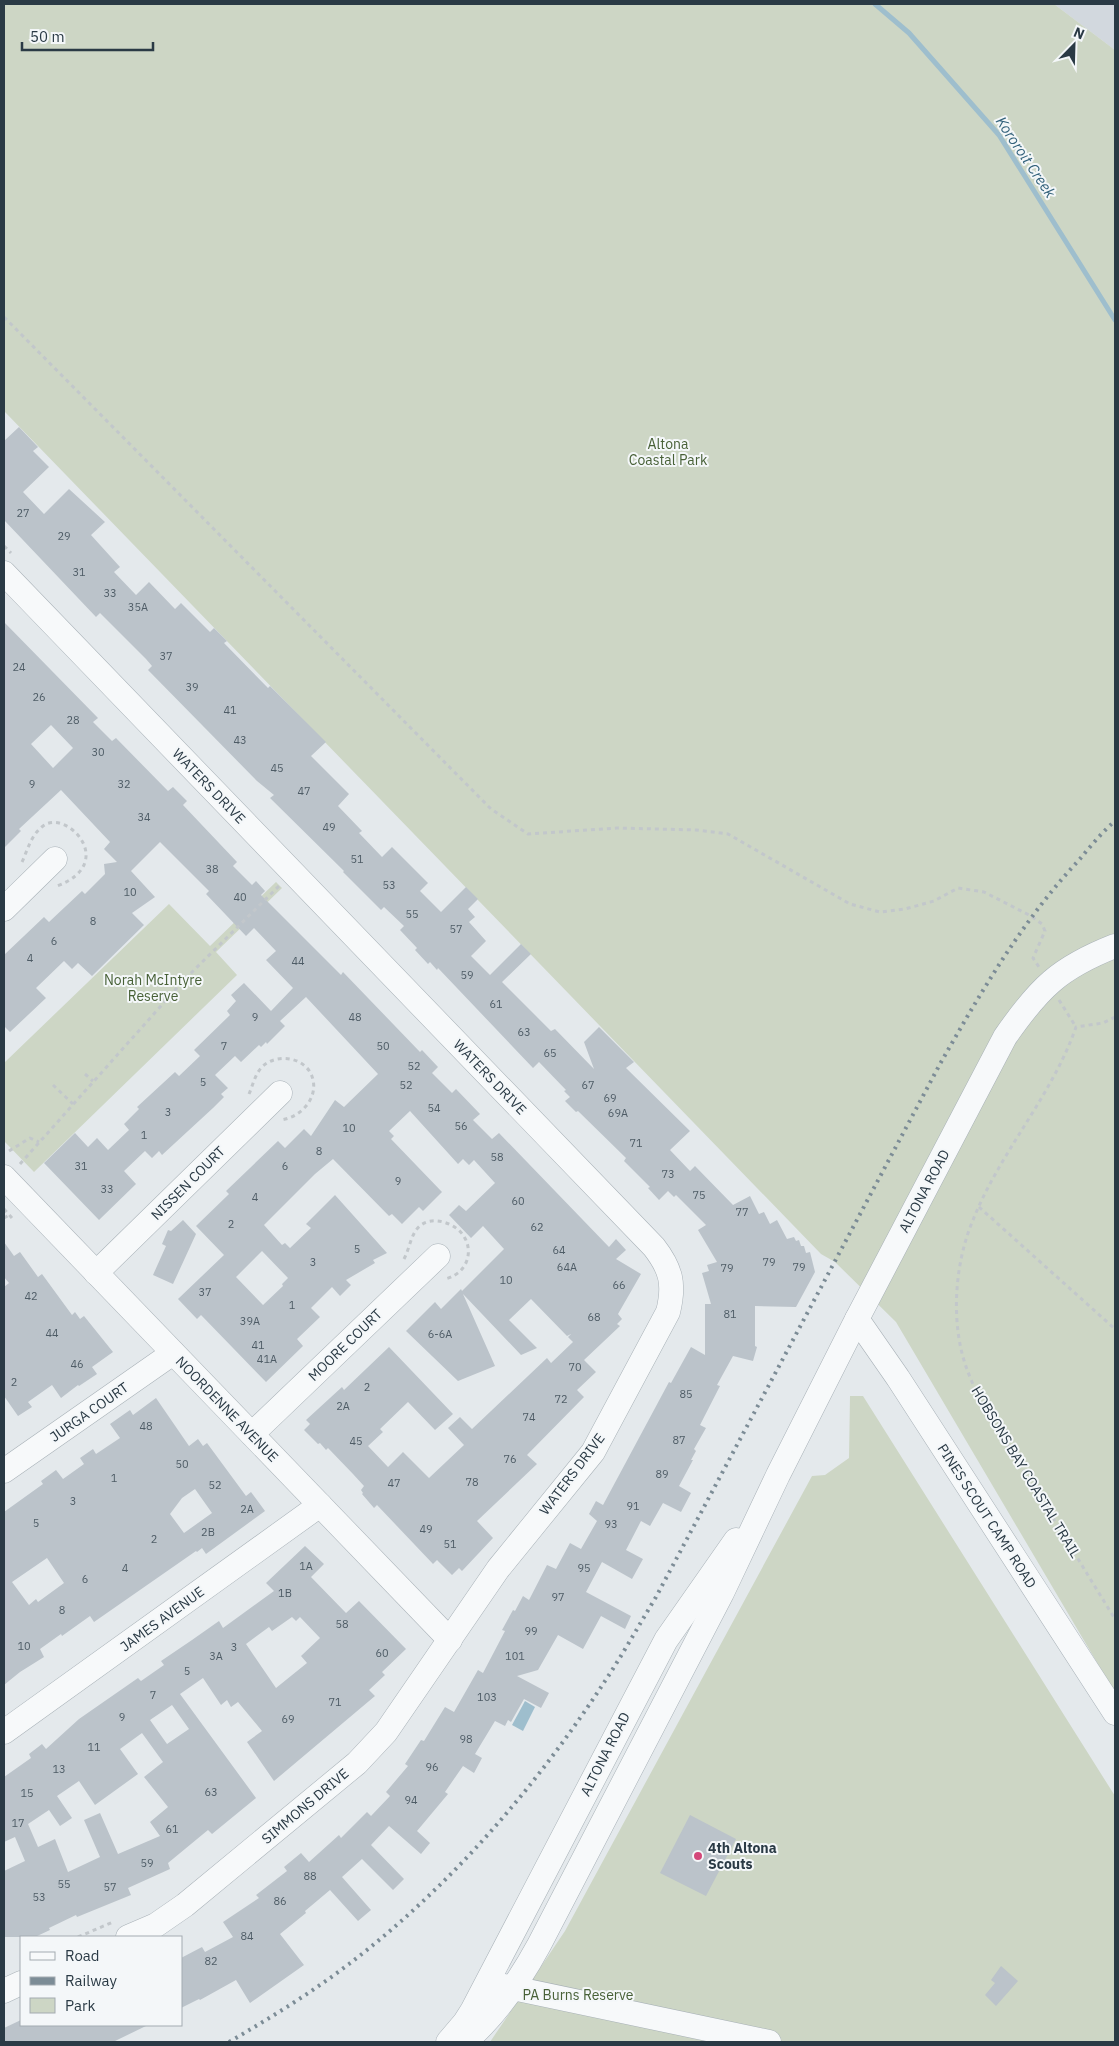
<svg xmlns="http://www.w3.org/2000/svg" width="1119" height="2046" font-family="'IBM Plex Sans',sans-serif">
<rect width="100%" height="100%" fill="#e4e9ec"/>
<path fill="#d2d8de" d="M 1054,4 L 1115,4 L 1115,50 Z"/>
<g fill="#cdd6c5">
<path d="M 4,4 L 1054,4 L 1115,50 L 1115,1693 L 896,1322 L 835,1262 L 821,1254 L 4,411 Z"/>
<path d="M 276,882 L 282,888 L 216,952 L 237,975 L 34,1172 L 4,1141 L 4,1063 L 169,904 L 210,946 Z"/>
<path d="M 850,1396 L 863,1396 L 1115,1796 L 1115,2042 L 490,2042 L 565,1931 L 812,1476 L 825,1475 L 849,1458 Z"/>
</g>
<path fill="#9ebecd" d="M 525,1701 L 535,1707 L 523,1731 L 512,1725 Z"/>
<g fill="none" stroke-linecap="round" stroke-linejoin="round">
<path stroke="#9ebecd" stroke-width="5" d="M 875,4 L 909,33 L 999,135 L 1115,320"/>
</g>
<g fill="#bbc3ca" fill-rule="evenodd">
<path d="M 19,427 L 38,447 L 33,451 L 49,467 L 23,492 L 44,514 L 69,489 L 105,522 L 91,535 L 120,567 L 114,572 L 136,595 L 149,582 L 175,609 L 181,603 L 210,632 L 214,628 L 227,641 L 224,643 L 268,688 L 270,686 L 326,742 L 311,756 L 349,794 L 338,806 L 362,831 L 359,833 L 382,857 L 392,847 L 428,883 L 420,891 L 441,912 L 466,887 L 478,899 L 468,909 L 475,917 L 469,922 L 486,941 L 471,956 L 490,975 L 521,944 L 531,954 L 502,982 L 551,1031 L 555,1029 L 594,1069 L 584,1042 L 599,1027 L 634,1062 L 626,1068 L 690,1131 L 670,1150 L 690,1171 L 695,1166 L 733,1205 L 750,1196 L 759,1214 L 764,1212 L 770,1224 L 777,1220 L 787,1239 L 794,1237 L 796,1241 L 799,1240 L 801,1246 L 804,1246 L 806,1253 L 810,1252 L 815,1272 L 796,1307 L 755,1306 L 755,1346 L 757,1347 L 753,1361 L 733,1356 L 717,1385 L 720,1386 L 700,1425 L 706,1428 L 694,1449 L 696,1451 L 691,1460 L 693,1460 L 679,1486 L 691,1493 L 681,1512 L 663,1503 L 650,1526 L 641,1521 L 626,1550 L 643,1559 L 632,1579 L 602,1562 L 586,1592 L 631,1616 L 625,1629 L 601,1616 L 583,1649 L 558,1635 L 538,1670 L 517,1676 L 549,1693 L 541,1708 L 524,1699 L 511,1722 L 508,1720 L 505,1726 L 495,1721 L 475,1754 L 482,1758 L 474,1773 L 463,1766 L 445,1792 L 448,1794 L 417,1831 L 430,1843 L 421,1854 L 389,1826 L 371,1845 L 404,1879 L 393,1890 L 362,1859 L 342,1877 L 371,1910 L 358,1921 L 330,1890 L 305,1911 L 306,1913 L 280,1934 L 304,1965 L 250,2003 L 236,1980 L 200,2000 L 199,1999 L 181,2008 L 181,1958 L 202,1947 L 205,1952 L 233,1937 L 223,1922 L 259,1898 L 256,1895 L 287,1871 L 284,1867 L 301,1853 L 309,1862 L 339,1835 L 341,1838 L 367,1812 L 371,1816 L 390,1796 L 386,1792 L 408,1766 L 405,1764 L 421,1740 L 424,1741 L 445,1707 L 454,1712 L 478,1670 L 483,1673 L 505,1631 L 502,1630 L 513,1610 L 515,1611 L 523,1596 L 529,1600 L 547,1565 L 556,1569 L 570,1543 L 581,1549 L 597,1521 L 589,1514 L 596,1501 L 603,1505 L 669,1382 L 671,1383 L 691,1347 L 705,1355 L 705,1304 L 711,1304 L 702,1273 L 709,1271 L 707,1265 L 717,1262 L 698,1230 L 706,1225 L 676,1195 L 674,1197 L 668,1191 L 659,1200 L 648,1188 L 650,1187 L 624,1161 L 626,1158 L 578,1111 L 576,1112 L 565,1101 L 570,1097 L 564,1091 L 566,1090 L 539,1062 L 533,1068 L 438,968 L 437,970 L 430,962 L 428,964 L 415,950 L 417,948 L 400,930 L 404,926 L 384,907 L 381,910 L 343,872 L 344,871 L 270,798 L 274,795 L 257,781 L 148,670 L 152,666 L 146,659 L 100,613 L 96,617 L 4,520 L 4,441 Z"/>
<path d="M 4,622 L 98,718 L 93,722 L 112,741 L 116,738 L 168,791 L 173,787 L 187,801 L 183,805 L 237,862 L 233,866 L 252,885 L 256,881 L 265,891 L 261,895 L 341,975 L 343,972 L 420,1052 L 422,1050 L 438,1067 L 432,1073 L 452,1093 L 456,1089 L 480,1114 L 473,1120 L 492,1139 L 499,1133 L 609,1247 L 616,1239 L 626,1250 L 616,1259 L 641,1274 L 618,1314 L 622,1319 L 617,1324 L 620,1326 L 584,1360 L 596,1372 L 577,1390 L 584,1397 L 527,1455 L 537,1464 L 477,1521 L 493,1538 L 462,1571 L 459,1568 L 452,1575 L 437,1560 L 433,1564 L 377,1505 L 374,1508 L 362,1494 L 363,1493 L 361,1490 L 364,1486 L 353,1474 L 328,1448 L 326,1450 L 320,1443 L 318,1444 L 304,1430 L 310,1424 L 306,1420 L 342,1387 L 344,1390 L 389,1347 L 453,1414 L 435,1430 L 408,1402 L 380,1429 L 383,1432 L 368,1446 L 388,1467 L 403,1452 L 429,1478 L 464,1445 L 448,1428 L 460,1417 L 472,1429 L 547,1358 L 551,1363 L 573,1342 L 568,1337 L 571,1334 L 567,1336 L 531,1299 L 509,1320 L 537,1348 L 521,1355 L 463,1294 L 495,1366 L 458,1381 L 406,1331 L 435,1302 L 441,1309 L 461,1289 L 462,1291 L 504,1249 L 483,1226 L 471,1238 L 449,1215 L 459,1205 L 466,1211 L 495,1183 L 474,1160 L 469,1165 L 463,1159 L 458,1164 L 410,1111 L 389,1131 L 394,1136 L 391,1139 L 442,1192 L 423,1211 L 419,1207 L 402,1224 L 392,1214 L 389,1216 L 333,1159 L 315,1174 L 264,1225 L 282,1245 L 285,1243 L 290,1248 L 311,1228 L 306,1224 L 335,1195 L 387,1253 L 373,1260 L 375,1263 L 346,1280 L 351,1285 L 340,1296 L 332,1287 L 311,1308 L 320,1317 L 297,1339 L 303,1346 L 266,1382 L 201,1315 L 197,1319 L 178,1299 L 224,1255 L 196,1226 L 229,1194 L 226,1191 L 278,1141 L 285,1148 L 304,1129 L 311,1136 L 335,1100 L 344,1107 L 378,1074 L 306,997 L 280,1021 L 285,1026 L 267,1044 L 266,1042 L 261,1047 L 259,1045 L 241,1062 L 235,1056 L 215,1075 L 228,1088 L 221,1094 L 224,1097 L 213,1108 L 162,1155 L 159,1151 L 152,1158 L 145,1151 L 124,1171 L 136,1184 L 99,1220 L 44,1163 L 75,1133 L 88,1147 L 97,1138 L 108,1150 L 129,1130 L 124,1124 L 139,1109 L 137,1107 L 175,1072 L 179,1076 L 200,1056 L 194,1050 L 230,1015 L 227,1011 L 236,1001 L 231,995 L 244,983 L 271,1011 L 293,988 L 266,960 L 276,951 L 254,928 L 246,936 L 206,894 L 209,891 L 160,842 L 131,871 L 155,897 L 132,913 L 144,925 L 92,976 L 78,963 L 72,969 L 64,961 L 36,988 L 46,998 L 10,1032 L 4,1026 L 4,955 L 44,917 L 49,922 L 82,891 L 85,894 L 105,874 L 104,864 L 117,862 L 104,849 L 110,842 L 61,790 L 19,829 L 21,831 L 4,848 ZM 51,725 L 73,748 L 53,768 L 31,744 ZM 262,1251 L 288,1278 L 282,1284 L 283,1286 L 263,1305 L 236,1277 Z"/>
<path d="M 183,1220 L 196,1234 L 173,1284 L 153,1275 L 166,1246 L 162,1244 L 168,1230 L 171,1231 Z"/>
<path d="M 4,1242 L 14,1256 L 20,1252 L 38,1277 L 42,1274 L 72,1315 L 75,1312 L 80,1319 L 84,1316 L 113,1352 L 92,1367 L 97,1374 L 79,1386 L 78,1385 L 61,1398 L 52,1385 L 28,1402 L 32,1407 L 18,1416 L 4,1396 L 4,1287 L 9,1283 L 4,1277 Z"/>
<path d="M 156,1398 L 189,1446 L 198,1439 L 203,1446 L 207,1443 L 246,1496 L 251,1492 L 265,1511 L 206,1554 L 202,1548 L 197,1552 L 196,1551 L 94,1622 L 90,1616 L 62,1636 L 61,1634 L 40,1649 L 44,1657 L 20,1672 L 4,1685 L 4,1512 L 43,1484 L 41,1481 L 56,1470 L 63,1479 L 84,1464 L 80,1458 L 93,1449 L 96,1454 L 120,1438 L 110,1424 L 130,1410 L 133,1415 ZM 195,1489 L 212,1513 L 184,1533 L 170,1514 L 182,1498 ZM 47,1558 L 64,1583 L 38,1602 L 36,1599 L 29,1605 L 12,1582 Z"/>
<path d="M 305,1546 L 324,1564 L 311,1577 L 346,1613 L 359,1601 L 406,1649 L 382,1672 L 385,1675 L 369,1690 L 375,1696 L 274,1781 L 247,1742 L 262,1731 L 238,1702 L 231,1707 L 227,1700 L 221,1705 L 203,1678 L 180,1694 L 256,1798 L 212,1834 L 208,1830 L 168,1863 L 170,1869 L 128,1888 L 131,1895 L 77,1917 L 76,1915 L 49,1928 L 50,1930 L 35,1937 L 4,1937 L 4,1871 L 25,1861 L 15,1837 L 4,1842 L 4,1777 L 31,1758 L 29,1754 L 42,1744 L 46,1749 L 79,1719 L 138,1678 L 141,1681 L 164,1665 L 161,1661 L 192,1640 L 219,1621 L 223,1628 L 274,1591 L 266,1583 ZM 292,1617 L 296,1621 L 300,1617 L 320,1638 L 301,1656 L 307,1663 L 276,1688 L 246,1644 L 269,1627 L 272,1631 ZM 172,1705 L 189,1729 L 167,1744 L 150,1720 ZM 142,1733 L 163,1762 L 144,1777 L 168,1807 L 150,1822 L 160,1836 L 118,1854 L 100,1813 L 84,1820 L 100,1857 L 68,1872 L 55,1839 L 38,1847 L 28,1824 L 49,1810 L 60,1826 L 72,1818 L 57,1796 L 79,1781 L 95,1805 L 138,1774 L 120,1749 Z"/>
<path d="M 690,1815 L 736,1839 L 706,1896 L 660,1873 Z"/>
<path d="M 1001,1966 L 1018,1981 L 996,2006 L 985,1995 L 995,1983 L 991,1980 Z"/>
<path d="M 21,2020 L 21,2025 L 148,2025 L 113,2042 L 4,2042 L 4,2028 Z"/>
</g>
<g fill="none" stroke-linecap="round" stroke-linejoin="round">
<defs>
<g id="minor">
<path d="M 4,573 L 654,1247 C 671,1269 675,1284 668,1312 L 593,1452 L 498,1569 L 386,1732 L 357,1763 L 185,1905 L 156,1925 L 128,1937"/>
<path d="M 4,909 L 55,859"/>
<path d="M 4,1177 L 450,1640"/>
<path d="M 96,1273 L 280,1093"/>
<path d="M 857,1319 L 898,1378 L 1115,1713"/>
<path d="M 252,1434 L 438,1256"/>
<path d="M 4,1471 L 173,1353"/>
<path d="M 4,1732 L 320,1505"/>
<path d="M 499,1985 L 769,2042"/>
<path d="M 4,1991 L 21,1983"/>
<path d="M 448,2042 L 465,2022 L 472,2011 L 666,1640 L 736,1540"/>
<path d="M 465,2042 C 496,2015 520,1980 539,1945 L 722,1593 L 778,1475 L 857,1319 L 1005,1037 C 1039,988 1059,968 1115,946"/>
</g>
</defs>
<use href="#minor" stroke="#a8b1b7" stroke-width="25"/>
<g stroke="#c2c7cb" stroke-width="3" stroke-dasharray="4 4" stroke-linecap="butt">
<path d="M 4,317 L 491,809 L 528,834 L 617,828 L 696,830 L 728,834 L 850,904 L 880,912 L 905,909 L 934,901 L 958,888 L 984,892 L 1031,916 L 1042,924 L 1045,931 L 1033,958 L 1039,967"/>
<path d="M 4,546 L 11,553"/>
<path d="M 22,862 C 28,849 31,835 43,826 C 66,808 119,863 57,886"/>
<path d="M 1059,1000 L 1076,1027"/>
<path d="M 1115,1017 L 1103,1023 L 1076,1027 C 1052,1096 1000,1152 973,1220 C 954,1265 950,1326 968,1372 C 983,1412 1010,1448 1032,1484 C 1060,1529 1087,1574 1115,1619"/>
<path d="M 85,1074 L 93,1081"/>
<path d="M 53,1085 L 73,1104"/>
<path d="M 249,1094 C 253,1085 255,1074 262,1067 C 275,1054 300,1056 310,1072 C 322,1094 303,1117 281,1120"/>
<path d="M 9,1151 L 30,1138 L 39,1142"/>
<path d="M 20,1164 L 185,979 L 279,886"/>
<path d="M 979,1207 L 1115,1329"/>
<path d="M 4,1209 L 12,1218"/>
<path d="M 4,1218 L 9,1215"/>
<path d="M 404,1259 C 410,1248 411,1232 421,1225 C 428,1220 436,1220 443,1222 C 477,1231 476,1272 445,1279"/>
<path d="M 78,1937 L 113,1922"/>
</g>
<use href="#minor" stroke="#f7f9fa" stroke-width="24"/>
<path stroke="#7c8c96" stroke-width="4" stroke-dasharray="2.5 5" stroke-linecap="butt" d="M 229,2042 C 270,2018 311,1993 349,1964 C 450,1887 536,1787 605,1681 C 623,1654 639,1625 656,1597 L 940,1064 C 981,992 1022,921 1079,860 C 1090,847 1102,832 1115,821"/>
</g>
<circle fill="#d34779" stroke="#f4f7f9" stroke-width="2" cx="698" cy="1856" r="5"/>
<g text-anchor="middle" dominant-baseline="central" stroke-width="4" stroke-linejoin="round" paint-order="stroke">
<g font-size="11" fill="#4e5c66">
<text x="23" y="513">27</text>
<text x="64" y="536">29</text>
<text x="79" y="572">31</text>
<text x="110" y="593">33</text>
<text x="138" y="607">35A</text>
<text x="166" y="656">37</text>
<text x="19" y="667">24</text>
<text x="192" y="687">39</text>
<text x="39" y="697">26</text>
<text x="230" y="710">41</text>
<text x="73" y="720">28</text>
<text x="240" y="740">43</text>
<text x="98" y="752">30</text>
<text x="277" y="768">45</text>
<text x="32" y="784">9</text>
<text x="124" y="784">32</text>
<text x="304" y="791">47</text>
<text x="144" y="817">34</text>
<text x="329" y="827">49</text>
<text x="357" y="859">51</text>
<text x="212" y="869">38</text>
<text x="389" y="885">53</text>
<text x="130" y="892">10</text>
<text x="240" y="897">40</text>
<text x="412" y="914">55</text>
<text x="93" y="921">8</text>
<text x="456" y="929">57</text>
<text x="54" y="941">6</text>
<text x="30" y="958">4</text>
<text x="298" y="961">44</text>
<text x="467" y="975">59</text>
<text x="496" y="1004">61</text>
<text x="255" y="1017">9</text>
<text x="355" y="1017">48</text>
<text x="524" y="1032">63</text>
<text x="224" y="1046">7</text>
<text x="383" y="1046">50</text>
<text x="550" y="1053">65</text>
<text x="414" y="1066">52</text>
<text x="203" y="1082">5</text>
<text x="406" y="1085">52</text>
<text x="588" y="1085">67</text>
<text x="610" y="1098">69</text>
<text x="434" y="1108">54</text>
<text x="168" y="1112">3</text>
<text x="618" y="1113">69A</text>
<text x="461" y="1126">56</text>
<text x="349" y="1128">10</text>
<text x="144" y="1135">1</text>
<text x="636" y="1143">71</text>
<text x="319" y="1151">8</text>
<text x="497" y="1157">58</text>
<text x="81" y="1166">31</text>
<text x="285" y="1166">6</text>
<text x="668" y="1174">73</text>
<text x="398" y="1181">9</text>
<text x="107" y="1189">33</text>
<text x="699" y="1195">75</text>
<text x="255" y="1197">4</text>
<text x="518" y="1201">60</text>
<text x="742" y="1212">77</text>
<text x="231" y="1224">2</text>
<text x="537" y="1227">62</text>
<text x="357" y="1249">5</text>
<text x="559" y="1250">64</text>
<text x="313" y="1262">3</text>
<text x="769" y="1262">79</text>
<text x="567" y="1267">64A</text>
<text x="799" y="1267">79</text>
<text x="727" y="1268">79</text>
<text x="506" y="1280">10</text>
<text x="619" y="1285">66</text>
<text x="205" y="1292">37</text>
<text x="31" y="1296">42</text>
<text x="292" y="1305">1</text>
<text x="730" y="1314">81</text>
<text x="594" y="1317">68</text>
<text x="250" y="1321">39A</text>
<text x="52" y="1333">44</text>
<text x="440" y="1334">6-6A</text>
<text x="258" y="1345">41</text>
<text x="267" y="1359">41A</text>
<text x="77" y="1364">46</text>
<text x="575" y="1367">70</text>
<text x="14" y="1382">2</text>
<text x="367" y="1387">2</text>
<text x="686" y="1394">85</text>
<text x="561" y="1399">72</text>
<text x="343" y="1406">2A</text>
<text x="529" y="1417">74</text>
<text x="146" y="1426">48</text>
<text x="679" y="1440">87</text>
<text x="356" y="1441">45</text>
<text x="510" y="1459">76</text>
<text x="182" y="1464">50</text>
<text x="662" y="1474">89</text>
<text x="114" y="1478">1</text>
<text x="472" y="1482">78</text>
<text x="394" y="1483">47</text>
<text x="215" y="1485">52</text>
<text x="73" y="1501">3</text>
<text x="633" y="1506">91</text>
<text x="247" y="1509">2A</text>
<text x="36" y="1523">5</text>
<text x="611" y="1524">93</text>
<text x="426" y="1529">49</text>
<text x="208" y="1532">2B</text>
<text x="154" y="1539">2</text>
<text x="450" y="1544">51</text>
<text x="306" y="1566">1A</text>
<text x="125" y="1568">4</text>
<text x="584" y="1568">95</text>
<text x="85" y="1579">6</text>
<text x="285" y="1593">1B</text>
<text x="558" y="1597">97</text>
<text x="62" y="1610">8</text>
<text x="342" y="1624">58</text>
<text x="531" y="1631">99</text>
<text x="24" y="1646">10</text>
<text x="234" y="1647">3</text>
<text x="382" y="1653">60</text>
<text x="216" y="1656">3A</text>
<text x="515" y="1656">101</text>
<text x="187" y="1671">5</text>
<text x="153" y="1695">7</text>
<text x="487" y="1697">103</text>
<text x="335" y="1702">71</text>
<text x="122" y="1717">9</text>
<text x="288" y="1719">69</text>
<text x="466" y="1739">98</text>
<text x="94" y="1747">11</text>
<text x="432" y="1767">96</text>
<text x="59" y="1769">13</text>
<text x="211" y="1792">63</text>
<text x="27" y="1793">15</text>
<text x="411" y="1800">94</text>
<text x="18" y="1823">17</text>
<text x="172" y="1829">61</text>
<text x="147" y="1863">59</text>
<text x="310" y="1876">88</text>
<text x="64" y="1884">55</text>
<text x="110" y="1887">57</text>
<text x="39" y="1897">53</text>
<text x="280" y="1901">86</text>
<text x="247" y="1936">84</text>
<text x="211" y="1961">82</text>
</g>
<g font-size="14" fill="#486137" stroke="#f4f7f9">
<text x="668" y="444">Altona<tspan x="668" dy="16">Coastal Park</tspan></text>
<text x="153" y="980">Norah McIntyre<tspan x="153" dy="16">Reserve</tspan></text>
<text x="578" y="1995">PA Burns Reserve</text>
</g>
<g font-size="14" fill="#2a3a45" stroke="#f4f7f9">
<text transform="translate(209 786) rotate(46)">WATERS DRIVE</text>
<text transform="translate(490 1077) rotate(46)">WATERS DRIVE</text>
<text transform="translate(188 1183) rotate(-45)">NISSEN COURT</text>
<text transform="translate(924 1191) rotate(-62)">ALTONA ROAD</text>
<text transform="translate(345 1345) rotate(-44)">MOORE COURT</text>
<text transform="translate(227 1409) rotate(46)">NOORDENNE AVENUE</text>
<text transform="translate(89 1412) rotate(-35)">JURGA COURT</text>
<text transform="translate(1026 1472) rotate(59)">HOBSONS BAY COASTAL TRAIL</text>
<text transform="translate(572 1474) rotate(-53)">WATERS DRIVE</text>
<text transform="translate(987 1516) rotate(57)">PINES SCOUT CAMP ROAD</text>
<text transform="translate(162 1619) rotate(-36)">JAMES AVENUE</text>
<text transform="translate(605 1754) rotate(-63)">ALTONA ROAD</text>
<text transform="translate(305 1806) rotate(-40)">SIMMONS DRIVE</text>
</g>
<g font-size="14" font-weight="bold" fill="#2a3a45" stroke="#f4f7f9" text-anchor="start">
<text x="708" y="1848">4th Altona<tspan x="708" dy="16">Scouts</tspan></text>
</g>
<g font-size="15" font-style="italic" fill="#33627b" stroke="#f4f7f9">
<text transform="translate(1026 157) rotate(56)">Kororoit Creek</text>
</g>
</g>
<rect width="1119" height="2046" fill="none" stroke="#2a3a45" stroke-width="10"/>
<rect x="20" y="1936" width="162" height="90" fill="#f4f7f9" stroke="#a3abb1"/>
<rect x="30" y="1952" width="25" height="8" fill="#f7f9fa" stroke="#a3abb1"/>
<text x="65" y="1961" font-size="15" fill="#2a3a45">Road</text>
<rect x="30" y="1977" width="25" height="8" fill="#7c8c96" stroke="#a3abb1"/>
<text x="65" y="1986" font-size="15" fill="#2a3a45">Railway</text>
<rect x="30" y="1998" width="25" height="15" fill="#cdd6c5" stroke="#a3abb1"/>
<text x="65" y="2011" font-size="15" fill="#2a3a45">Park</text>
<g transform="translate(1074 45) rotate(23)" stroke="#f4f7f9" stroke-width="4" paint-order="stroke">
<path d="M0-4L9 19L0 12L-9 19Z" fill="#2a3a45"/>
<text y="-8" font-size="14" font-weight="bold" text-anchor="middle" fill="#2a3a45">N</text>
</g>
<path d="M22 42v8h131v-8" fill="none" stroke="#2a3a45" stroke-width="2.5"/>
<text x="30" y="42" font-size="15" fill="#2a3a45" stroke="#f4f7f9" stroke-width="4" paint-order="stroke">50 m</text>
</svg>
